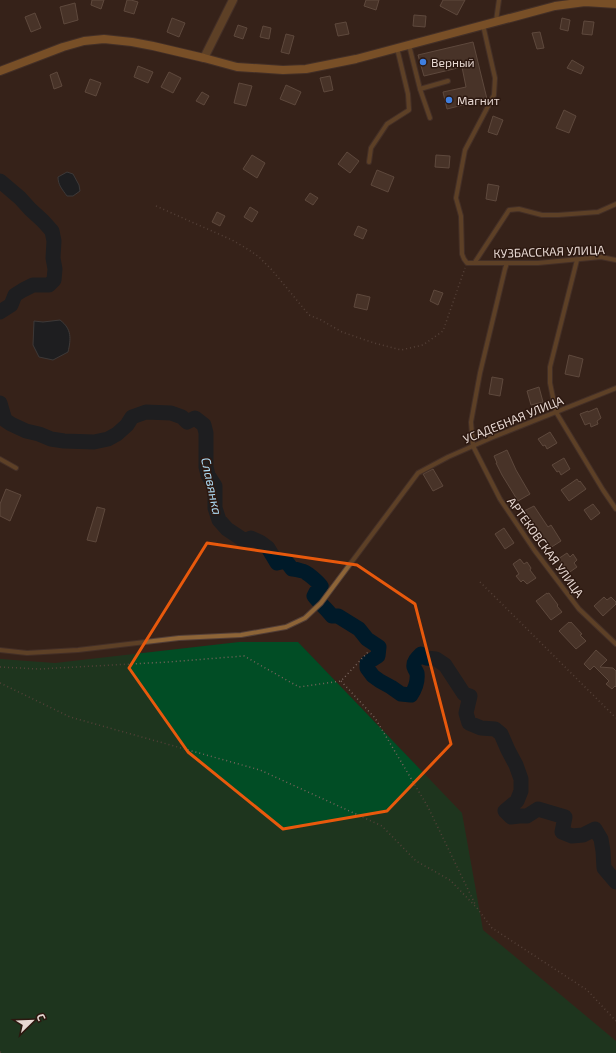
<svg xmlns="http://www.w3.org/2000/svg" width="616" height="1053" font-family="'Exo 2',sans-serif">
<rect width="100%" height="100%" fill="#372219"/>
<path fill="#014d25" d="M 239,642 L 298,642 L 462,813 L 483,930 L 616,1041 L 616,1053 L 0,1053 L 0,659 L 55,663 Z"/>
<g fill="#001a29" stroke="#45535c">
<path d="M 67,172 L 73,174 L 79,185 L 80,191 L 73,196 L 67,196 C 62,189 58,185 58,177 Z"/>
<path d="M 60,320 C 72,329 71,339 68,352 L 53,360 L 39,357 L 33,345 L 34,321 L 43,322 Z"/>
</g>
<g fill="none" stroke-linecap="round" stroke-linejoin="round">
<g stroke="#001a29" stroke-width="15">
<path d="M 0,181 L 20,198 L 30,209 L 43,221 L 52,231 L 54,241 L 53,258 L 55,269 L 54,280 L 49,285 L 33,285 L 23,290 L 15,295 L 11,305 L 0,312"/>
<path d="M 0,403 L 5,420 L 11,424 L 26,431 L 39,434 L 51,439 L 64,441 L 94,442 L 108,439 L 117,434 L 127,425 L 132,417 L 146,412 L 171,413 L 182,417 L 187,422 L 195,418 L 204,425 L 206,433 L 206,467 L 208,475 L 215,486 L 215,508 L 219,520 L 227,529 L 245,541 L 251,538 L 260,542 L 268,548 L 277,563 L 286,561 L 292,569 C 295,569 299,570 302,571 C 306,571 318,582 321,586 L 316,592 L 314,596 C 319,603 326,608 332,616 L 338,616 L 359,629 L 367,639 L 379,647 L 378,656 L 367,663 L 367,668 L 373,676 L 380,681 L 391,687 L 401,694 L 411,695 C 415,689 418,681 417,673 C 416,671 415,670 414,667 C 413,662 417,658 421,654 L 426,658 L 436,659 L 445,665 L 464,694 L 470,696 L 466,713 L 469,723 L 481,728 L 495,729 L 501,734 L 508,750 L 516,765 L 521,779 L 521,791 L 517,801 L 505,811 L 511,817 L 519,816 L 527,816 L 538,809 L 565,817 L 562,832 L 572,836 L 583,835 L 595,829 L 601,839 L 603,851 L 604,868 L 616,882"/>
</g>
</g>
<g fill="#5d483a" stroke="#8d7667">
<path d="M 92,0 L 104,0 L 101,9 L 91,5 Z"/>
<path d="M 127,0 L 131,0 L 138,2 L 134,14 L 124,11 Z"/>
<path d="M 366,0 L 379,0 L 376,10 L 364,6 Z"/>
<path d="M 443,0 L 465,0 L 457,15 L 440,6 Z"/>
<path d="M 75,3 L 78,20 L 64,24 L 60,7 Z"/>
<path d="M 35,13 L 41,28 L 31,32 L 25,17 Z"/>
<path d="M 414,15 L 426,16 L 425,27 L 413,26 Z"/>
<path d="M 172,18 L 185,23 L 179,37 L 167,32 Z"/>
<path d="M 562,18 L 570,20 L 568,31 L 560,29 Z"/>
<path d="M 584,21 L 594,22 L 592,35 L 582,34 Z"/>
<path d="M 346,22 L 349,34 L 338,36 L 335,24 Z"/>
<path d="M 238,25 L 247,28 L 243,39 L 234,36 Z"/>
<path d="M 263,26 L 271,28 L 269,39 L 260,37 Z"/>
<path d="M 540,32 L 544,48 L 537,49 L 532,33 Z"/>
<path d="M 286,34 L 294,36 L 289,54 L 281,52 Z"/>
<path d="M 473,42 L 487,99 L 447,109 L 443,92 L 466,87 L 462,67 L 424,76 L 418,55 Z"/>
<path d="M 572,60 L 584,67 L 581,74 L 567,68 Z"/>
<path d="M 138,66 L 153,72 L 148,83 L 134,77 Z"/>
<path d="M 57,72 L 62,86 L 54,89 L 50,75 Z"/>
<path d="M 169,72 L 181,78 L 173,93 L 161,87 Z"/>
<path d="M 330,76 L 333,90 L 324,92 L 320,78 Z"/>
<path d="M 90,79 L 101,83 L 96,96 L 85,92 Z"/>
<path d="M 239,83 L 252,86 L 246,106 L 234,103 Z"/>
<path d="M 286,85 L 301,92 L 295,105 L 280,99 Z"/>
<path d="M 202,92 L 209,96 L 204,105 L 196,101 Z"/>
<path d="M 564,110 L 576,116 L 569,133 L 556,128 Z"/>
<path d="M 493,116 L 503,120 L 497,135 L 488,132 Z"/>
<path d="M 347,152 L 359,161 L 350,173 L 338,164 Z"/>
<path d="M 252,155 L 265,163 L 257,178 L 243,169 Z"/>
<path d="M 436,155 L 450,156 L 449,168 L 435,167 Z"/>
<path d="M 377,170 L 394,177 L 388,192 L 371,185 Z"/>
<path d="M 488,184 L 499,186 L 496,201 L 486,199 Z"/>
<path d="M 310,193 L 318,198 L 313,205 L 305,200 Z"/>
<path d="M 250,207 L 258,212 L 252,222 L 244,217 Z"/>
<path d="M 217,212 L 225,216 L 220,226 L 212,222 Z"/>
<path d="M 358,226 L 367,230 L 363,239 L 354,235 Z"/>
<path d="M 434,290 L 443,293 L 438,305 L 430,301 Z"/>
<path d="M 357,294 L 370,297 L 367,310 L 354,307 Z"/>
<path d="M 569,355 L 583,359 L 579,377 L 565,374 Z"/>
<path d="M 492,377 L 503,379 L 500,396 L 489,394 Z"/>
<path d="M 539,387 L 543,402 L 531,405 L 527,391 Z"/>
<path d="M 597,408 L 601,418 L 597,421 L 598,424 L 591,427 L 590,423 L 585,425 L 580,414 L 588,411 L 588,412 Z"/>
<path d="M 550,432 L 557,443 L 547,449 L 545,445 L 543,446 L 538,439 Z"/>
<path d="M 507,450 L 516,470 L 530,494 L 518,501 L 502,475 L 496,463 L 497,463 L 494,456 Z"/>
<path d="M 564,458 L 570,469 L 561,475 L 559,471 L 557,472 L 552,465 Z"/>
<path d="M 433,469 L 443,486 L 433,491 L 423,474 Z"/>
<path d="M 577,479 L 579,482 L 580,481 L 586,489 L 569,501 L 561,490 Z"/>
<path d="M 6,489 L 21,495 L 10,521 L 0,516 L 0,504 Z"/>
<path d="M 593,504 L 600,513 L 591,520 L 584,510 Z"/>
<path d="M 534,506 L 548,527 L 551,525 L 561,541 L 550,548 L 536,527 L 533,527 L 528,520 L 530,519 L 524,511 Z"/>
<path d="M 97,507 L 105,509 L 96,542 L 87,540 Z"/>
<path d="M 504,528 L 514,543 L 505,549 L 495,534 Z"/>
<path d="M 567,553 L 570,557 L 573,554 L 577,560 L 574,563 L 577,567 L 567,574 L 562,568 L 563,567 L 558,559 Z"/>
<path d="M 520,559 L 524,564 L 527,562 L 531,568 L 530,570 L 536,578 L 527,584 L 523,580 L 521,582 L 516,576 L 519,574 L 513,564 Z"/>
<path d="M 547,593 L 547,594 L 549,593 L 558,605 L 557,606 L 562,612 L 551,620 L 536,601 Z"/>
<path d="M 604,597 L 607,600 L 611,597 L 616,602 L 616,604 L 603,616 L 594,606 Z"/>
<path d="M 569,622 L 570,623 L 571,622 L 582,634 L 580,635 L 586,641 L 576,649 L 559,631 Z"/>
<path d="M 596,650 L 607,660 L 600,667 L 613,668 L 616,671 L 616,687 L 615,686 L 612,689 L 606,684 L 609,681 L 594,666 L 590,670 L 584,664 Z"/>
</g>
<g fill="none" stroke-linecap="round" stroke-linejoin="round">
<defs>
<g id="service">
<path d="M 496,21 L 499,0"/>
<path d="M 483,25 L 495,78 L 494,95 L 465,150 L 456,198 L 461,216 L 462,254 L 464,259 L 467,263 L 538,263 L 601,257 L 616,260"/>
<path d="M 409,45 L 420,89 L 430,118"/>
<path d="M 420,89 L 448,81"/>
<path d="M 369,162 L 371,148 L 387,124 L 409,110 L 408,94 L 397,48"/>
<path d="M 577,260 L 550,367 L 550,383 L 556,412 L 603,490 L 616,509"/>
<path d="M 475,262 L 509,210 L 519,209 L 542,215 L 558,215 L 598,212 L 616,204"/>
<path d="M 507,263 L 505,269 L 480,373 L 471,422 L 473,446 L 500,499 L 535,551 L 579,609 L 616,644"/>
<path d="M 0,459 L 16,468"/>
<path d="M 0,650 L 27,653 L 78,650 L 179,638 L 241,635 L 286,627 L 305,618 L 321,603 L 418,473 L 448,457 L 491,438 L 616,388"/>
</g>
<path id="tertiary" d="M 204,58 L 233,0"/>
<path id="secondary" d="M 0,71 L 63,47 L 84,41 L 104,39 L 132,42 L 153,46 L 204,58 L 237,67 L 283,70 L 306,69 L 356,59 L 555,6 L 585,2 L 616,4"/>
</defs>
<use href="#service" stroke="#533f37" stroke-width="6"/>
<use href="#tertiary" stroke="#533f37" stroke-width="10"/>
<use href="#secondary" stroke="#533f37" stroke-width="10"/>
<g stroke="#78655d" stroke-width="1.5" stroke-dasharray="1 3" stroke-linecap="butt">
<path d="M 156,206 L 232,240 L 249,250 L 259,257 L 272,270 L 309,315 L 321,320 L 342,332 L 374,343 L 401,350 L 423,345 L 443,331 L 465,268"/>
<path d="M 480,582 L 616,718"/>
<path d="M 0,667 L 39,669 L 168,662 L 244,656 L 299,687 L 341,681 L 369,651"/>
<path d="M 341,681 L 375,718 L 428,807 L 476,906"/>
<path d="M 0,683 L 70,717 L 260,770 L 382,826 L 416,861 L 450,880 L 477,908 L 492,928 L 587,990 L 616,1021"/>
<path d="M 0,1052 L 2,1053"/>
</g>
<use href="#service" stroke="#8d6437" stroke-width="4"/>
<use href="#tertiary" stroke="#8d6437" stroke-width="8"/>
<use href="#secondary" stroke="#c78538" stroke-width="8"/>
</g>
<path d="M0 0H616V1053H0ZM 207,543 L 357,565 L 415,604 L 451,744 L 387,811 L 283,829 L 188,752 L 129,668 Z" fill="#372219" fill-opacity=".55" fill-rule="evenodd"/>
<path fill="none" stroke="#e8590c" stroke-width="3" stroke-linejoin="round" d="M 207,543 L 357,565 L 415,604 L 451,744 L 387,811 L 283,829 L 188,752 L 129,668 Z"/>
<g fill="#3f7fe0" stroke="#2c1810" stroke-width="1.5">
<circle cx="423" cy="62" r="4"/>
<circle cx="449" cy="100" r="4"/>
</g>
<g text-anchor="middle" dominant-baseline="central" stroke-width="3" stroke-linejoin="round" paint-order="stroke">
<g font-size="12" fill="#e7d8d2" stroke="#2c1810" text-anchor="start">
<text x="431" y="62">Верный</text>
<text x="457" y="100">Магнит</text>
</g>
<g font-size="12" fill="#e7d8d2" stroke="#2c1810">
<text transform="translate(549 251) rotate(-2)">КУЗБАССКАЯ УЛИЦА</text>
<text transform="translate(513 419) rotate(-22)">УСАДЕБНАЯ УЛИЦА</text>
<text transform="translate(546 547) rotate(54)">АРТЕКОВСКАЯ УЛИЦА</text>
</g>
<g font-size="13" font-style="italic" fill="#addbf5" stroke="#2c1810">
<text transform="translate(212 486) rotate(78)">Славянка</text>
</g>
</g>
<g transform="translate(32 1021) rotate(67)" stroke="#2c1810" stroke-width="3" paint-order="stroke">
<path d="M0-3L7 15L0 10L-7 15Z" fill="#e7d8d2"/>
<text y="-6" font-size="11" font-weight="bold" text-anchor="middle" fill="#e7d8d2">С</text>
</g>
</svg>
